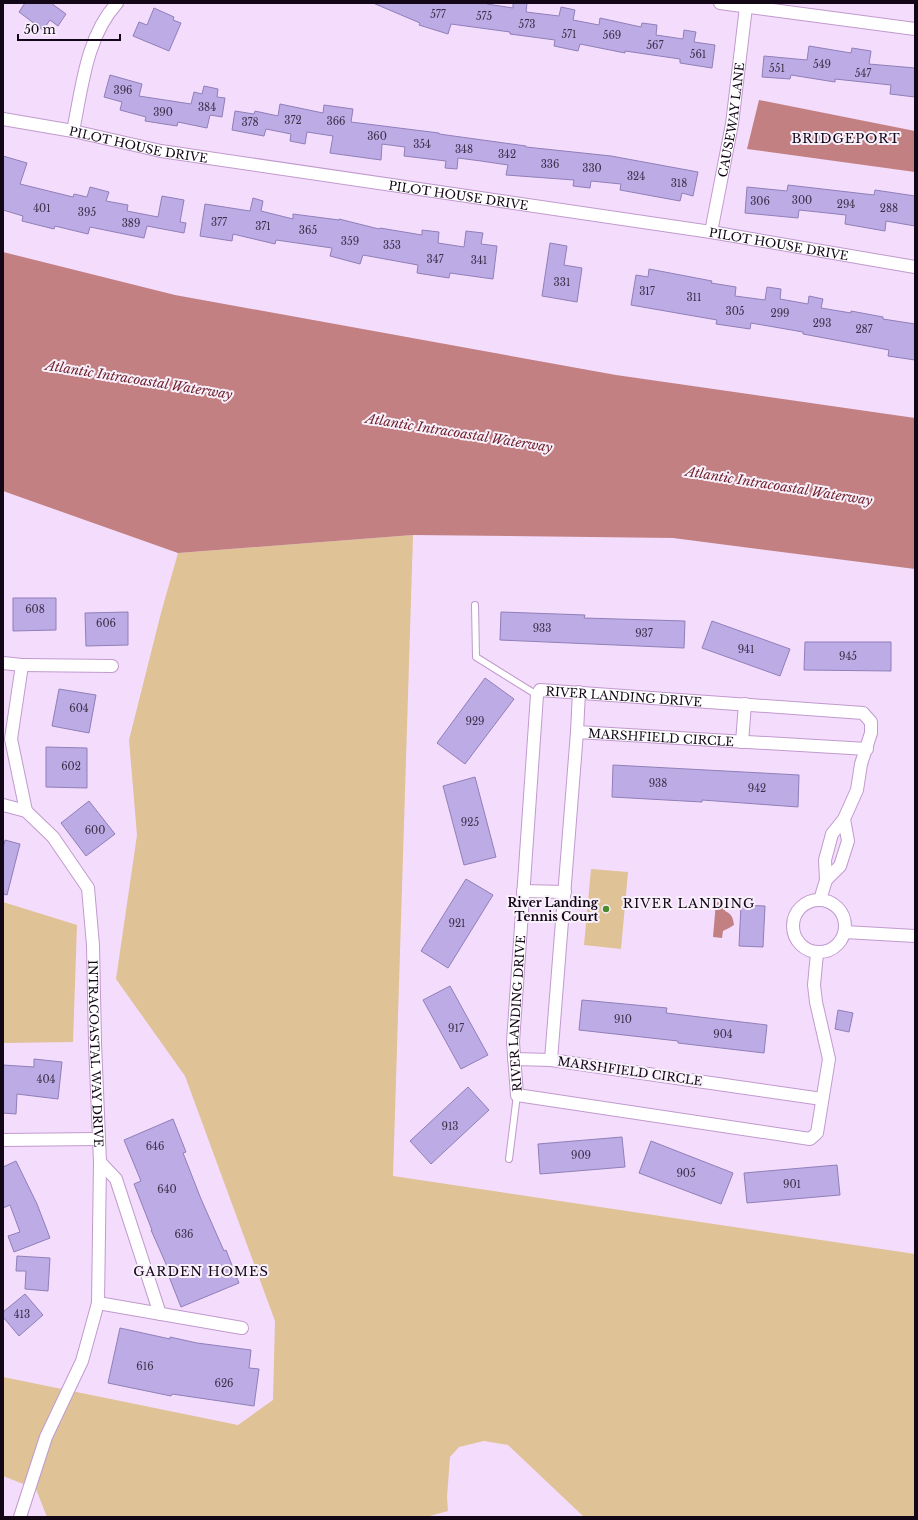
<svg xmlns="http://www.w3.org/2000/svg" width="918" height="1520" font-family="'Libre Baskerville',serif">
<rect width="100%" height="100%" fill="#f4dcfc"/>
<g fill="#dfc296">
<path d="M 413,535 L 393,1176 L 915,1254 L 915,1517 L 584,1517 L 508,1445 L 484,1441 L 459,1447 L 450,1457 L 447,1497 L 448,1511 L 426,1517 L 47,1517 L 36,1489 L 3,1476 L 3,1377 L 238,1425 L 273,1400 L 275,1321 L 185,1076 L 116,979 L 137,835 L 129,740 L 161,613 L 178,553 Z"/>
<path d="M 591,869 L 628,872 L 621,949 L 584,945 Z"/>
<path d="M 3,902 L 77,925 L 73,1042 L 3,1043 Z"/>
</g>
<g fill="#c28082">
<path d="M 759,100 L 915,131 L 915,172 L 747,149 Z"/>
<path d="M 3,252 L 175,295 L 616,375 L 915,418 L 915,569 L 673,538 L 413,535 L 178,553 L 3,491 Z"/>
<path d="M 716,902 L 726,903 L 725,911 C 732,914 733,918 734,925 L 729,928 L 723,931 L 722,938 L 713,937 Z"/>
</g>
<g fill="#bcabe5" stroke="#907fb8">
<path d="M 25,3 L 51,3 L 66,14 L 58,26 L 50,20 L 43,30 L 19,12 Z"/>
<path d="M 373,3 L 487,3 L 487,4 L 513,8 L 513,3 L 527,3 L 526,12 L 559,16 L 561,7 L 575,10 L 573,20 L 599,25 L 600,18 L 641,27 L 642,23 L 657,25 L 656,35 L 683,39 L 684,30 L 696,32 L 694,42 L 715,45 L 712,68 L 680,63 L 680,59 L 625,51 L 625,53 L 580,44 L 578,51 L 554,46 L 555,40 L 510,34 L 510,32 L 451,24 L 448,34 L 419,25 L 420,23 Z"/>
<path d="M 154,8 L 174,17 L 173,20 L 181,23 L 169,51 L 133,36 L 139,22 L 147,25 Z"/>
<path d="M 809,46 L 851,53 L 852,48 L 871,51 L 869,64 L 915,68 L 915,97 L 890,94 L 891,85 L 835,79 L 835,82 L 791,75 L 790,79 L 762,77 L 764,56 L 807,60 Z"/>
<path d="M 110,75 L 142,84 L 139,96 L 191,104 L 194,92 L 202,94 L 204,86 L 218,89 L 217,97 L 225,98 L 222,117 L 210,115 L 207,128 L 178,122 L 177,126 L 145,121 L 146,117 L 120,110 L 122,102 L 104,97 Z"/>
<path d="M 280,104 L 323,113 L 324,105 L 353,109 L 351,122 L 439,133 L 439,134 L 526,146 L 526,147 L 611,156 L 698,172 L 693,196 L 682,193 L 680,201 L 620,190 L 621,184 L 591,181 L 590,188 L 573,186 L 574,180 L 506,175 L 508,165 L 481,161 L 458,158 L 457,169 L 445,168 L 446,161 L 404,156 L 405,147 L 382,144 L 381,160 L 330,153 L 333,136 L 307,132 L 305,144 L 290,141 L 291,134 L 266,129 L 264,136 L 232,130 L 235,111 L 254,114 L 255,111 L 278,116 Z"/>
<path d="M 3,156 L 27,163 L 20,184 L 73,197 L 74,194 L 87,197 L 90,187 L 109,192 L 106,201 L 128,205 L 127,211 L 158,217 L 162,196 L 184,200 L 180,222 L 186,223 L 184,233 L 147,226 L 144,238 L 90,227 L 88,234 L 55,226 L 54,229 L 22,221 L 23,216 L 3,210 Z"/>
<path d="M 788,185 L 874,195 L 875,190 L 915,196 L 915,226 L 886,221 L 885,231 L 845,224 L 846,215 L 818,212 L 799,210 L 798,218 L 745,213 L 747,187 L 787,191 Z"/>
<path d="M 253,198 L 263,201 L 261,211 L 293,219 L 293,214 L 339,220 L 339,219 L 379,229 L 380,228 L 422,235 L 422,230 L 439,232 L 438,243 L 464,247 L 466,231 L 483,233 L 481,244 L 497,246 L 493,279 L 450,273 L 449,278 L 417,273 L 418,265 L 363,255 L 360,264 L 330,256 L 332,248 L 276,240 L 275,244 L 233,234 L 232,241 L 200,236 L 205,204 L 250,211 Z"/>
<path d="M 550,243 L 567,246 L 564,265 L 582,268 L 577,302 L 542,296 Z"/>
<path d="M 649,269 L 712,281 L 711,283 L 736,287 L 735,296 L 765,300 L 767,287 L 781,289 L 780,299 L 808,304 L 809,296 L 823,299 L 821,308 L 851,313 L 851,311 L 883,317 L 883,319 L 915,324 L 915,360 L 888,356 L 889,350 L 803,334 L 803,332 L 751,323 L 750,329 L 716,324 L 717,320 L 631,305 L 636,275 L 648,277 Z"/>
<path d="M 13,598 L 56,598 L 56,630 L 13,631 Z"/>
<path d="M 128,612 L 128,645 L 86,646 L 85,613 Z"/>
<path d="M 501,612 L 585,615 L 584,618 L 685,621 L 684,648 L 500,640 Z"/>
<path d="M 712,621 L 790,649 L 780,676 L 702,648 Z"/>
<path d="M 805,642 L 891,642 L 891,671 L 804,670 Z"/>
<path d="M 485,678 L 514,699 L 465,764 L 437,743 Z"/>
<path d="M 59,689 L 96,695 L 89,733 L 52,726 Z"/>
<path d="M 46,747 L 87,748 L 87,788 L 46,787 Z"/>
<path d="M 613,765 L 799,775 L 798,807 L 702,800 L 702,802 L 612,797 Z"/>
<path d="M 475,777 L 496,857 L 464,865 L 443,786 Z"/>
<path d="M 89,801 L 115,834 L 86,856 L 61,823 Z"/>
<path d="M 5,840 L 20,844 L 7,895 L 3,894 L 3,848 Z"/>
<path d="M 466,879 L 493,895 L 448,968 L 421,951 Z"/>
<path d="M 741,905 L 765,906 L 763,947 L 739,946 Z"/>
<path d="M 450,986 L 488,1055 L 461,1069 L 423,1000 Z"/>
<path d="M 582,1000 L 667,1008 L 666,1013 L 767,1025 L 764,1053 L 678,1043 L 678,1041 L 579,1030 Z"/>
<path d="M 838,1010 L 853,1013 L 849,1032 L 835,1029 Z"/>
<path d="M 34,1059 L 62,1062 L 58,1099 L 17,1094 L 16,1114 L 3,1113 L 3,1065 L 34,1067 Z"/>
<path d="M 468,1087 L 489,1110 L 431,1164 L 410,1141 Z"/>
<path d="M 173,1119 L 186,1152 L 183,1153 L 201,1199 L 224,1251 L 226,1250 L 239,1283 L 181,1307 L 168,1274 L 170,1273 L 151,1230 L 152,1230 L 134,1184 L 141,1181 L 124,1140 Z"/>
<path d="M 622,1137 L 625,1167 L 540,1174 L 538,1144 Z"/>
<path d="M 651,1141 L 733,1173 L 721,1204 L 639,1173 Z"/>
<path d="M 16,1161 L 37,1204 L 50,1238 L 14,1252 L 8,1236 L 20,1232 L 10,1205 L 3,1208 L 3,1167 Z"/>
<path d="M 837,1165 L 840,1195 L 747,1203 L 744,1173 Z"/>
<path d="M 17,1256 L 50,1258 L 48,1291 L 25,1289 L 26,1271 L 16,1271 Z"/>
<path d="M 25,1294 L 43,1315 L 19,1336 L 3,1317 L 3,1312 Z"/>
<path d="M 120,1328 L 170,1339 L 170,1337 L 197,1343 L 251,1350 L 249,1368 L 259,1369 L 254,1406 L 172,1394 L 171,1396 L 108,1383 Z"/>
</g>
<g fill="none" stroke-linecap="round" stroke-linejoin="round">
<defs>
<g id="service">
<path d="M 475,605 L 476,657 L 537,695"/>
<path d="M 509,1159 L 517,1095"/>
</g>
<g id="minor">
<path d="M 720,3 L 915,29"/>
<path id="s1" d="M 3,119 L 73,131 L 161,151 L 711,232 L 915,267"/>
<path d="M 73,131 C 82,88 86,37 117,3"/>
<path id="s2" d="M 711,232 L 732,124 L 746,7"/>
<path d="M 3,663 L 22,665 L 11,739 L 26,811"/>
<path d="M 22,665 L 112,666"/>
<path d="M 577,732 L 579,692"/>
<path d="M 742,742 L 745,704"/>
<path id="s3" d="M 3,805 L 26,811 L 53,837 L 88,888 L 93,945 L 95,1043 L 100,1162 L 98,1303 L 82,1361 L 46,1437 L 20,1517"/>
<path d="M 826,880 L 840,866 L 848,841 L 844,819"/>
<path d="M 523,891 L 565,892"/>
<circle cx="819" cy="926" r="26"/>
<path d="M 845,932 L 915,936"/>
<path id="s4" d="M 817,953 L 814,985 L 816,1002 L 829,1059 L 817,1133 L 810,1139 L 517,1095 L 513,1042 L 537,695 L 540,690 L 863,713 L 871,722 L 871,733 L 861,764 L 857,790 L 844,819 L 832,834 L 825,860 L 826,880 L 820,900"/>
<path d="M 514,1059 L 551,1060"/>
<path id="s5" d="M 822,1099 L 551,1060 L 577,732 L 867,749"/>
<path d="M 3,1140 L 98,1139"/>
<path d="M 100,1162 L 116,1179 L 160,1314"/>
<path d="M 98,1303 L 242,1328"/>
</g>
</defs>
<use href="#service" stroke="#c19ace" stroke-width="8"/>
<use href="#minor" stroke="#c19ace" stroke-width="14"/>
<use href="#service" stroke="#fff" stroke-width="6"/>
<use href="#minor" stroke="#fff" stroke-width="12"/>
</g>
<circle fill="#498b2e" stroke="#f8f0fb" stroke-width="1.5" cx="606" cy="909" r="4"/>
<g text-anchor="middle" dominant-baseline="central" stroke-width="4" stroke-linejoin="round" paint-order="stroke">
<g font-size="10" fill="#3d2f4a">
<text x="438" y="14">577</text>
<text x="484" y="16">575</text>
<text x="527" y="24">573</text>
<text x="569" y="34">571</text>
<text x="612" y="35">569</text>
<text x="655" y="45">567</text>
<text x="698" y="54">561</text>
<text x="822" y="64">549</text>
<text x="777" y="68">551</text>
<text x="863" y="73">547</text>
<text x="123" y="90">396</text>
<text x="207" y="107">384</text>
<text x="163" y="112">390</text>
<text x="293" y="120">372</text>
<text x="336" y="121">366</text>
<text x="250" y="122">378</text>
<text x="377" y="136">360</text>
<text x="422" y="144">354</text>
<text x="464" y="149">348</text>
<text x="507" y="154">342</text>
<text x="550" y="164">336</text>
<text x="592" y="168">330</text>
<text x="636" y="176">324</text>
<text x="679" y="183">318</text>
<text x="802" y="200">300</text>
<text x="760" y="201">306</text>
<text x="846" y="204">294</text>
<text x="42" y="208">401</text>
<text x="889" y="208">288</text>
<text x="87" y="212">395</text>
<text x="219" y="222">377</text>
<text x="131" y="223">389</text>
<text x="263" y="226">371</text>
<text x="308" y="230">365</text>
<text x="350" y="241">359</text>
<text x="392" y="245">353</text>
<text x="435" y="259">347</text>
<text x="479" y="260">341</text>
<text x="562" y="282">331</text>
<text x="647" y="291">317</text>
<text x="694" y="297">311</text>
<text x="735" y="311">305</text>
<text x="780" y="313">299</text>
<text x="822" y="323">293</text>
<text x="864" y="329">287</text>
<text x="35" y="609">608</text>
<text x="106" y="623">606</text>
<text x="542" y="628">933</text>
<text x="644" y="633">937</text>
<text x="746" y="649">941</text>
<text x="848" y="656">945</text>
<text x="79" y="708">604</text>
<text x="475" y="721">929</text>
<text x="71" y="766">602</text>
<text x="658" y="783">938</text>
<text x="757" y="788">942</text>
<text x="470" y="822">925</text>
<text x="95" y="830">600</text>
<text x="457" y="923">921</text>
<text x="623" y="1019">910</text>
<text x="456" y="1028">917</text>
<text x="723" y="1034">904</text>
<text x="46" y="1079">404</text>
<text x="450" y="1126">913</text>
<text x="155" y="1146">646</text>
<text x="581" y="1155">909</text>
<text x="686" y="1173">905</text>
<text x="792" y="1184">901</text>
<text x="167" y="1189">640</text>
<text x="184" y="1234">636</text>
<text x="22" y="1314">413</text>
<text x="145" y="1366">616</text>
<text x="224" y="1383">626</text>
</g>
<g font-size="12" fill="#130617" stroke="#f8f0fb">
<text stroke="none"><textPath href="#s2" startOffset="114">CAUSEWAY LANE</textPath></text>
<text stroke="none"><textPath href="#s1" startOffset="138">PILOT HOUSE DRIVE</textPath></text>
<text stroke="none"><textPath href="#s1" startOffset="462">PILOT HOUSE DRIVE</textPath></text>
<text stroke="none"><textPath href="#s1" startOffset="786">PILOT HOUSE DRIVE</textPath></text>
<text stroke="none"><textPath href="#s4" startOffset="979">RIVER LANDING DRIVE</textPath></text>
<text stroke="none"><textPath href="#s5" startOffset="687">MARSHFIELD CIRCLE</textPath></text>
<text stroke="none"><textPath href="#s4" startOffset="570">RIVER LANDING DRIVE</textPath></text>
<text stroke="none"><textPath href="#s3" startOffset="289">INTRACOASTAL WAY DRIVE</textPath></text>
<text transform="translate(630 1071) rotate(8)">MARSHFIELD CIRCLE</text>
</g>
<g font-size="12" font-weight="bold" fill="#130617" stroke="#f8f0fb" text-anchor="end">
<text x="598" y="902">River Landing<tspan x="598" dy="14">Tennis Court</tspan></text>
</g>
<g font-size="13" letter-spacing="1" fill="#130617" stroke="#f8f0fb">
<text x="846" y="138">BRIDGEPORT</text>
<text x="689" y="903">RIVER LANDING</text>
<text x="201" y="1271">GARDEN HOMES</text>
</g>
<g font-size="13" font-style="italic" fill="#6c1c26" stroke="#f8f0fb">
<text transform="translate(139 380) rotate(9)">Atlantic Intracoastal Waterway</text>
<text transform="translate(459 433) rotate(9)">Atlantic Intracoastal Waterway</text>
<text transform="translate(779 486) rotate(9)">Atlantic Intracoastal Waterway</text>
</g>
</g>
<rect width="918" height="1520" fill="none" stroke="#130617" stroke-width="8"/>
<path d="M18 34v6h102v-6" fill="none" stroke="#130617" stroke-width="2"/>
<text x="24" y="34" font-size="12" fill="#130617" stroke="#f8f0fb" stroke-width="3" paint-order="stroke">50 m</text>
</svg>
